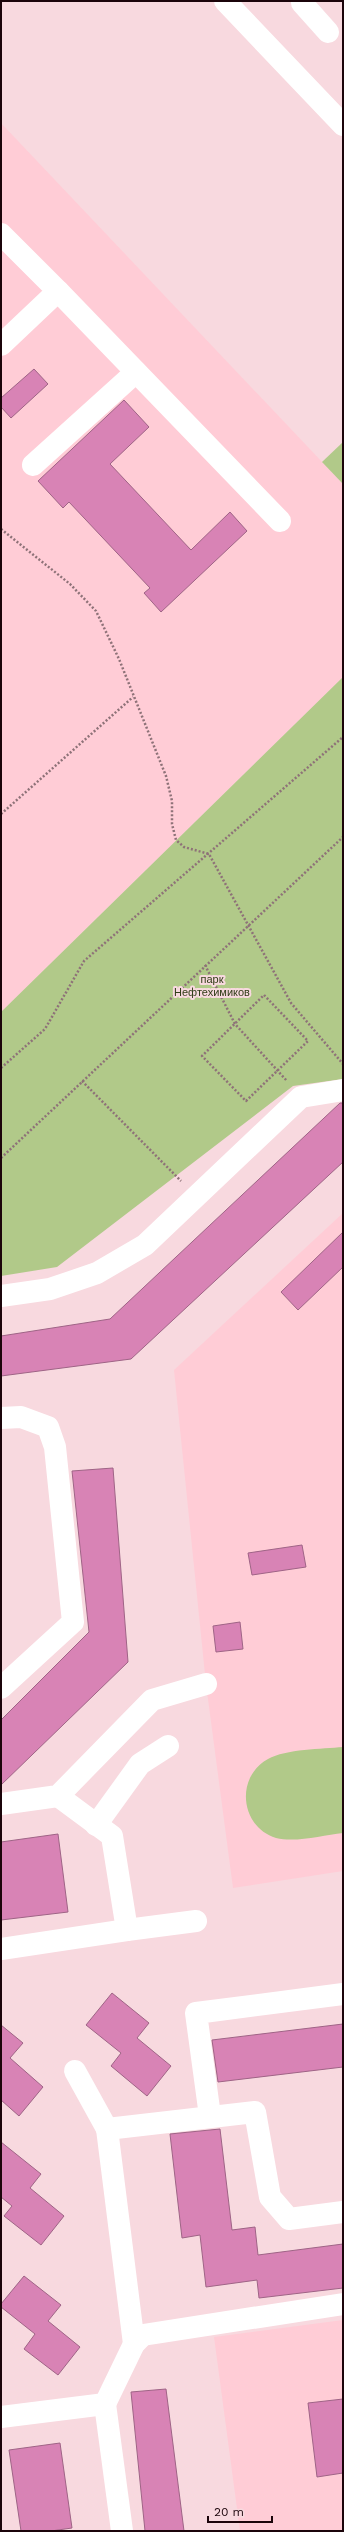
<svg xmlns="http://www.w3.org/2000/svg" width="344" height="2532" font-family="'Work Sans',sans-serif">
<rect width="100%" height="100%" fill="#f8d9df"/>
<g fill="#ffccd6">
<path d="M 1,123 L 343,484 L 343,677 L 1,1012 Z"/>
<path d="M 343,1213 L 343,1871 L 233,1888 L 206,1684 L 174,1370 Z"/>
<path d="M 343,2320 L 343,2531 L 240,2531 L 214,2337 Z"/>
</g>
<g fill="#b1c989">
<path d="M 343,442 L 343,484 L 322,462 Z"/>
<path d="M 343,677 L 343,1079 L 293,1086 L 57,1267 L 1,1276 L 1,1012 Z"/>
<path d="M 343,1747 L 343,1833 C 323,1835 296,1843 276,1838 C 240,1827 235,1777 268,1759 C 286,1749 322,1749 343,1747 Z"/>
</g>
<g fill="#d883b5" stroke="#9f6486">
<path d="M 34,369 L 48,384 L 11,418 L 1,407 L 1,398 Z"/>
<path d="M 124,400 L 149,427 L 110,464 L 191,550 L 230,512 L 247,531 L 161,612 L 144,593 L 150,588 L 69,502 L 63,508 L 38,481 Z"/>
<path d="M 340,1103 L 343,1103 L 343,1162 L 131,1359 L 1,1376 L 1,1336 L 110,1319 Z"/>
<path d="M 343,1232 L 343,1267 L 298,1310 L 281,1292 Z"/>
<path d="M 113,1468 L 128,1662 L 1,1785 L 1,1720 L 89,1632 L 72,1471 Z"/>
<path d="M 302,1545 L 306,1567 L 252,1575 L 248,1553 Z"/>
<path d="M 240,1622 L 243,1649 L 216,1652 L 213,1626 Z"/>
<path d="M 58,1834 L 68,1912 L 1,1920 L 1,1842 Z"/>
<path d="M 112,1993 L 149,2023 L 137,2038 L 171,2066 L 147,2096 L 111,2066 L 121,2053 L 86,2025 Z"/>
<path d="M 343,2024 L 343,2067 L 218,2082 L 212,2040 Z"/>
<path d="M 1,2025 L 23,2043 L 10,2058 L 43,2087 L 19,2116 L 1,2100 Z"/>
<path d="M 220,2129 L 232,2230 L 255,2227 L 258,2255 L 343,2244 L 343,2288 L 259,2298 L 257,2280 L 206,2287 L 200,2235 L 182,2238 L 170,2134 Z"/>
<path d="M 1,2142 L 41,2174 L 30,2188 L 64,2216 L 41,2245 L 4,2216 L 12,2206 L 1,2197 Z"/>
<path d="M 24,2276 L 61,2305 L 48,2321 L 80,2347 L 58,2375 L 24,2349 L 35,2334 L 1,2307 L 1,2304 Z"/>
<path d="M 166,2389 L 184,2531 L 145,2531 L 131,2392 Z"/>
<path d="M 343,2399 L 343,2473 L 317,2477 L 308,2403 Z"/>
<path d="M 60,2443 L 72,2528 L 51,2531 L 21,2531 L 9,2450 Z"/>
</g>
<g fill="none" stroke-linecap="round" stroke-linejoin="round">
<g stroke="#8e7278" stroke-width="2.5" stroke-dasharray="2 2" stroke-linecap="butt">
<path d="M 1,529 L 70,584 L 96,611 L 119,659 L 166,776 L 172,801 L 172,824 L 176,840 L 184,847 L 209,854 L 291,1003 L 343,1064"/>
<path d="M 1,814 L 133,697"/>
<path d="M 205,965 L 235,1024 L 287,1081"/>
<path d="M 264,995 L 308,1041 L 246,1101 L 202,1056 Z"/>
<path d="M 1,1068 L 45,1029 L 84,961 L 343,737"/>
<path d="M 82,1081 L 181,1181"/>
<path d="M 1,1158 L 343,837"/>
</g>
<g stroke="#fff" stroke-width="22">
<path d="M 225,1 L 343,125"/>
<path d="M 302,1 L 302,3 L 328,32"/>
<path d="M 1,234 L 58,291 L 1,345"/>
<path d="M 58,291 L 280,521"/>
<path d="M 33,465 L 136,372"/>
<path d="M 1,1296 L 50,1289 L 97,1273 L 145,1245 L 301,1097 L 343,1090"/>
<path d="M 1,1418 L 21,1417 L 48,1427 L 55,1447 L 73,1622 L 1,1688"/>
<path d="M 1,1804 L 58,1796 L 152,1700 L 206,1684"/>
<path d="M 96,1825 L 140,1764 L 168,1746"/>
<path d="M 127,1930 L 196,1921"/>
<path d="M 1,1949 L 127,1930 L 112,1836 L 58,1796"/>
<path d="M 75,2071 L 107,2129"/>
<path d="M 210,2116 L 196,2013 L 343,1994"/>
<path d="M 134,2344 L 107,2129 L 255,2112 L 270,2197 L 289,2219 L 343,2212"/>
<path d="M 105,2404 L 122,2531"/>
<path d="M 1,2417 L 105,2404 L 134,2344 L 143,2335 L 343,2304"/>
</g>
</g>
<g text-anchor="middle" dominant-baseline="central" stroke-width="4" stroke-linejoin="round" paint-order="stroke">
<g font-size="11" fill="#303c17" stroke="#f8d9df">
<text x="212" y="979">парк<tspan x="212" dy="13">Нефтехимиков</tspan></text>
</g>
</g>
<rect width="344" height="2532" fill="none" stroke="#1b040a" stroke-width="4"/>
<path d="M208 2516v6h64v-6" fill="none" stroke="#1b040a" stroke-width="2"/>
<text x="214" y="2516" font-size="12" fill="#1b040a" stroke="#f8d9df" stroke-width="3" paint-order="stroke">20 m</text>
</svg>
